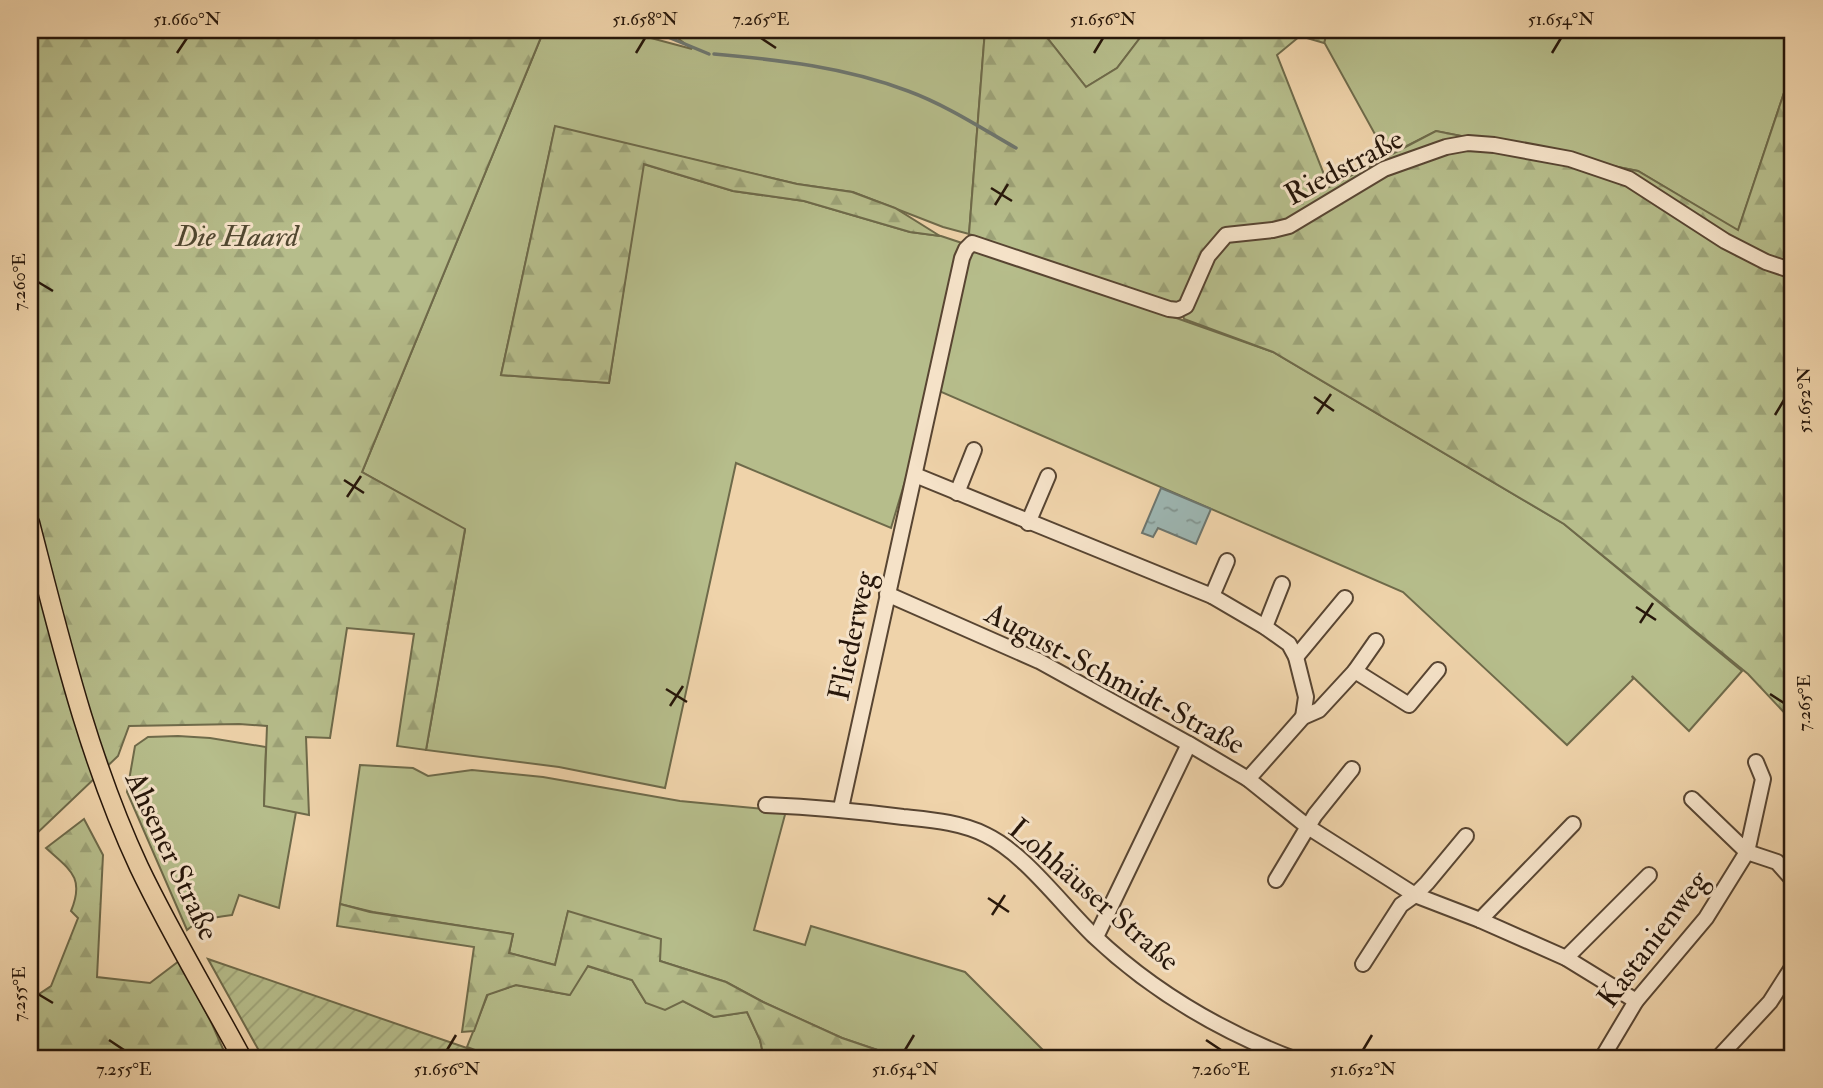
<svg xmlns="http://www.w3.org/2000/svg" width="1823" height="1088" font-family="'IM FELL Double Pica',serif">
<defs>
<pattern id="forest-firs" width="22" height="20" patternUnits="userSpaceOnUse" patternTransform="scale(1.75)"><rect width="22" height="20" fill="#b6bd8b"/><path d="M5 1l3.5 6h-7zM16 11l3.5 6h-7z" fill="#9ca277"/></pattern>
<pattern id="garden-furrows" width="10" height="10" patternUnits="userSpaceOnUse" patternTransform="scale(1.75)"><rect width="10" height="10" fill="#b6bd8b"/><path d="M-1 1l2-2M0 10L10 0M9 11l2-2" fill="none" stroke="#9ca277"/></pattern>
<pattern id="water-ripples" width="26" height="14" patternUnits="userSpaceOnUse" patternTransform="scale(1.75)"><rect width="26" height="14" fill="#9db6b2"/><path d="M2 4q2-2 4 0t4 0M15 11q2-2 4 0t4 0" fill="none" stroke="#80938f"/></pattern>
</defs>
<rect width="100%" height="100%" fill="#efd3aa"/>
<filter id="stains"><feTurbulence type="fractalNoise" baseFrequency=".00286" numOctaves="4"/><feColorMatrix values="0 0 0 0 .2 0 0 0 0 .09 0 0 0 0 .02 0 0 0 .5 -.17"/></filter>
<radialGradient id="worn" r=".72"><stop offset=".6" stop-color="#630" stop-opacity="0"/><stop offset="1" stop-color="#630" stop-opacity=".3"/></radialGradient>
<g fill="#b6bd8b" stroke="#6e6a4a" stroke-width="2">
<path d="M 544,30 L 621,30 L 692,49 L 667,30 L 985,30 L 969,234 L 943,227 L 853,192 L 797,184 L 555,127 L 501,375 L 609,383 L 643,164 L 733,191 L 804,201 L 910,232 L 941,236 L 962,243 L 920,431 L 891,528 L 736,463 L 665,788 L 559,767 L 426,750 L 465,530 L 362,472 Z"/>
<path d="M 1041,30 L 1146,30 L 1117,68 L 1086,87 Z"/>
<path d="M 1328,30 L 1793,30 L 1793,66 L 1738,231 L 1638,171 L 1436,131 L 1387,156 L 1324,42 Z"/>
<path d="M 980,249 L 1273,352 L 1564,524 L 1742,671 L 1689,731 L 1632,676 L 1633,679 L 1567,745 L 1403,592 L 939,391 L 970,253 Z"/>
<path d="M 178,736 L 210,738 L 266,747 L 264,805 L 296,812 L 279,908 L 239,895 L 232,915 C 217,917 199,919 187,930 L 127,792 L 135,746 L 148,737 Z"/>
<path d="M 360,765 L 413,768 L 428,776 L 472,770 L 543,777 L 680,801 L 786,811 L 754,930 L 805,945 L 811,926 L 965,972 L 1047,1054 L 1044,1058 L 901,1058 L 842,1038 L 763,1002 L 726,982 L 660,961 L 568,912 L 555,965 L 509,953 L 513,934 L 373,912 L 340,904 Z"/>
<path d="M 587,966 L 632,980 L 646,1003 L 683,1001 L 714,1017 L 747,1012 L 760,1040 L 764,1058 L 496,1058 L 467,1047 L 488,994 L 516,985 L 569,995 Z"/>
</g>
<g fill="url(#forest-firs)" stroke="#6e6a4a" stroke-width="2">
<path d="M 30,30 L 544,30 L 362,472 L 465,529 L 426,750 L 397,746 L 414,634 L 347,628 L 330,738 L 306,737 L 309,815 L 264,806 L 267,726 L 239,724 L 129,726 L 118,756 L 34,836 L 30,847 Z"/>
<path d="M 985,30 L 1041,30 L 1086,87 L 1117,68 L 1146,30 L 1328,30 L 1324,43 L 1300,36 L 1277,55 L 1329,187 L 1436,131 L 1638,171 L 1738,230 L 1793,66 L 1793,722 L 1748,674 L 1564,524 L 1273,352 L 1184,319 L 1182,311 L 969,234 Z"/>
<path d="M 555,126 L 797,184 L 852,192 L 895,208 L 940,236 L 910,232 L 804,201 L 733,191 L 644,164 L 609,383 L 501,375 Z"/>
<path d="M 84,819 L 103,855 L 97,977 L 150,983 L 179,961 L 212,1024 L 227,1058 L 30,1058 L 30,1000 L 51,986 L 78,918 L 71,911 C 85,877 70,870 46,848 Z"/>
<path d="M 340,904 L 370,912 L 513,934 L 509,953 L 555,965 L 568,911 L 661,939 L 660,961 L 726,982 L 763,1002 L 842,1038 L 901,1058 L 828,1058 L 821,1053 L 783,1054 L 775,1058 L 764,1058 L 760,1040 L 747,1012 L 714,1017 L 683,1001 L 665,1010 L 646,1003 L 632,980 L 588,966 L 570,995 L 516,985 L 487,995 L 474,1031 L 462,1032 L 474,947 L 337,926 Z"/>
</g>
<path fill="url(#garden-furrows)" stroke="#6e6a4a" stroke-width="2" d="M 208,959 L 496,1058 L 263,1058 Z"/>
<path fill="url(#water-ripples)" stroke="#6d766f" stroke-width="2" d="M 1161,488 L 1211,509 L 1196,544 L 1158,528 L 1153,537 L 1142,533 Z"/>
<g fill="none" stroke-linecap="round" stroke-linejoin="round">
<g stroke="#6d766f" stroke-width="3.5">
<path d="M 651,30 L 709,54"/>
<path d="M 714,54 C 780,60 845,67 908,91 C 946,105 981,128 1016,148"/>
</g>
<defs>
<g id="minor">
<path d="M 915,475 L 1212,596 L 1265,627 L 1289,644 L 1296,657 L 1306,697 L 1303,717"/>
<path d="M 957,493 L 974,450"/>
<path d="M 1028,523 L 1048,476"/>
<path d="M 887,594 L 1039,661 L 1189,744 L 1248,779 L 1308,827 L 1415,895 L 1480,920 L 1566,958 L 1636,1001"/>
<path d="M 1212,596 L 1227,561"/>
<path d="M 1265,627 L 1282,584"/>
<path d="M 1296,657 L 1345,598"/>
<path d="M 1355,671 L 1376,641"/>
<path d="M 1248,779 L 1303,717 L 1319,710 L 1355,671 L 1409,705 L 1438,670"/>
<path d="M 1692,799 L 1747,852 L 1763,779 L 1756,762"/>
<path d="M 766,805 C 812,807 857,811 903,817 C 931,820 960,822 986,835 C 1024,853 1062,905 1094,936 C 1150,989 1219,1030 1291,1058"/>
<path d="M 841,808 L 962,258 L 966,249 L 972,243 L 1169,309 L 1178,310 L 1186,306 L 1208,256 L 1226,235 L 1273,230 L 1289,226 L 1384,169 L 1446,147 L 1468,143 L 1494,145 L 1570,159 L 1629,179 L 1725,241 L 1766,262 L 1793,271"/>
<path d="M 1276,880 L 1315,815 L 1352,769"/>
<path d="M 1480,920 L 1573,824"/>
<path d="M 1096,937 L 1189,744"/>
<path d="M 1566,958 L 1649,875"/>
<path d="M 1363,964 L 1401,905 L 1415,895 L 1427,883 L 1466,836"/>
<path d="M 1602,1058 L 1636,1001 L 1706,918 L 1747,852 L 1777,862 L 1793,880"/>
<path d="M 1718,1058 L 1770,1002 L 1793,966"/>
</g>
<path id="major" d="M 30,523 C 60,639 88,758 139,867 C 170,932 208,995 242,1058"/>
</defs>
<use href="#minor" stroke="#584532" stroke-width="18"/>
<use href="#major" stroke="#26160a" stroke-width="21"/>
<use href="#minor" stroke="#f5e2c8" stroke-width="14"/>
<use href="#major" stroke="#efd3aa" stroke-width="18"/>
</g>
<path fill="none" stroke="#26160a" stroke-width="2.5" d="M 761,38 L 776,48M 177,53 L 187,38M 636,53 L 645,38M 1094,53 L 1103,38M 1552,53 L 1561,38M 991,188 L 1012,201M 995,205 L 1008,184M 38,282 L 53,291M 1314,397 L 1334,411M 1317,414 L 1331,394M 1775,415 L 1784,400M 344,480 L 364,493M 347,497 L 361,476M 1636,607 L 1656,620M 1640,623 L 1653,603M 666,689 L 687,702M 1770,694 L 1784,703M 670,706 L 683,686M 988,898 L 1009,912M 992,915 L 1005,895M 38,994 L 53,1003M 109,1040 L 124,1050M 1206,1040 L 1221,1050M 447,1050 L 456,1035M 905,1050 L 914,1035M 1363,1050 L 1372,1035"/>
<g text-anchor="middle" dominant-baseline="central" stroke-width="6" stroke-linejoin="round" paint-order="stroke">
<g font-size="30" fill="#26160a" stroke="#f5e2c8">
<text transform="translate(1344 167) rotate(-28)">Riedstraße</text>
<text transform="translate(852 636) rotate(-78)">Fliederweg</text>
<text transform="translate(1115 679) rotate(28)">August-Schmidt-Straße</text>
<text transform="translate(172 856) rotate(65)">Ahsener Straße</text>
<text transform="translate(1094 895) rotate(41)">Lohhäuser Straße</text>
<text transform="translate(1653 939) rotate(-53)">Kastanienweg</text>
</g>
<g font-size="30" font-style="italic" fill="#514831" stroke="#f5e2c8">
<text x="237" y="236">Die Haard</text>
</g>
</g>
<rect width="1823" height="1088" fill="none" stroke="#efd3aa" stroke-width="77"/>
<rect x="38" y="38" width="1746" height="1012" fill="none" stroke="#26160a" stroke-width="2.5"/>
<g font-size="18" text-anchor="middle" fill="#26160a">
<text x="187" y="25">51.660°N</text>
<text x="645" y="25">51.658°N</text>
<text x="761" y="25">7.265°E</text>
<text x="1103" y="25">51.656°N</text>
<text x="1561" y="25">51.654°N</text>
<text transform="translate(19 282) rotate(-90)" y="6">7.260°E</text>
<text transform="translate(1804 400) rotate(-90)" y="6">51.652°N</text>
<text transform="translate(1804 703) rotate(-90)" y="6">7.265°E</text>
<text transform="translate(19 994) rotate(-90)" y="6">7.255°E</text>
<text x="124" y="1075">7.255°E</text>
<text x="447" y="1075">51.656°N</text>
<text x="905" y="1075">51.654°N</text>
<text x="1221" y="1075">7.260°E</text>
<text x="1363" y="1075">51.652°N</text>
</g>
<rect width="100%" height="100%" filter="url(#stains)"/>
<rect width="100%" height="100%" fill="url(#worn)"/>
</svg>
